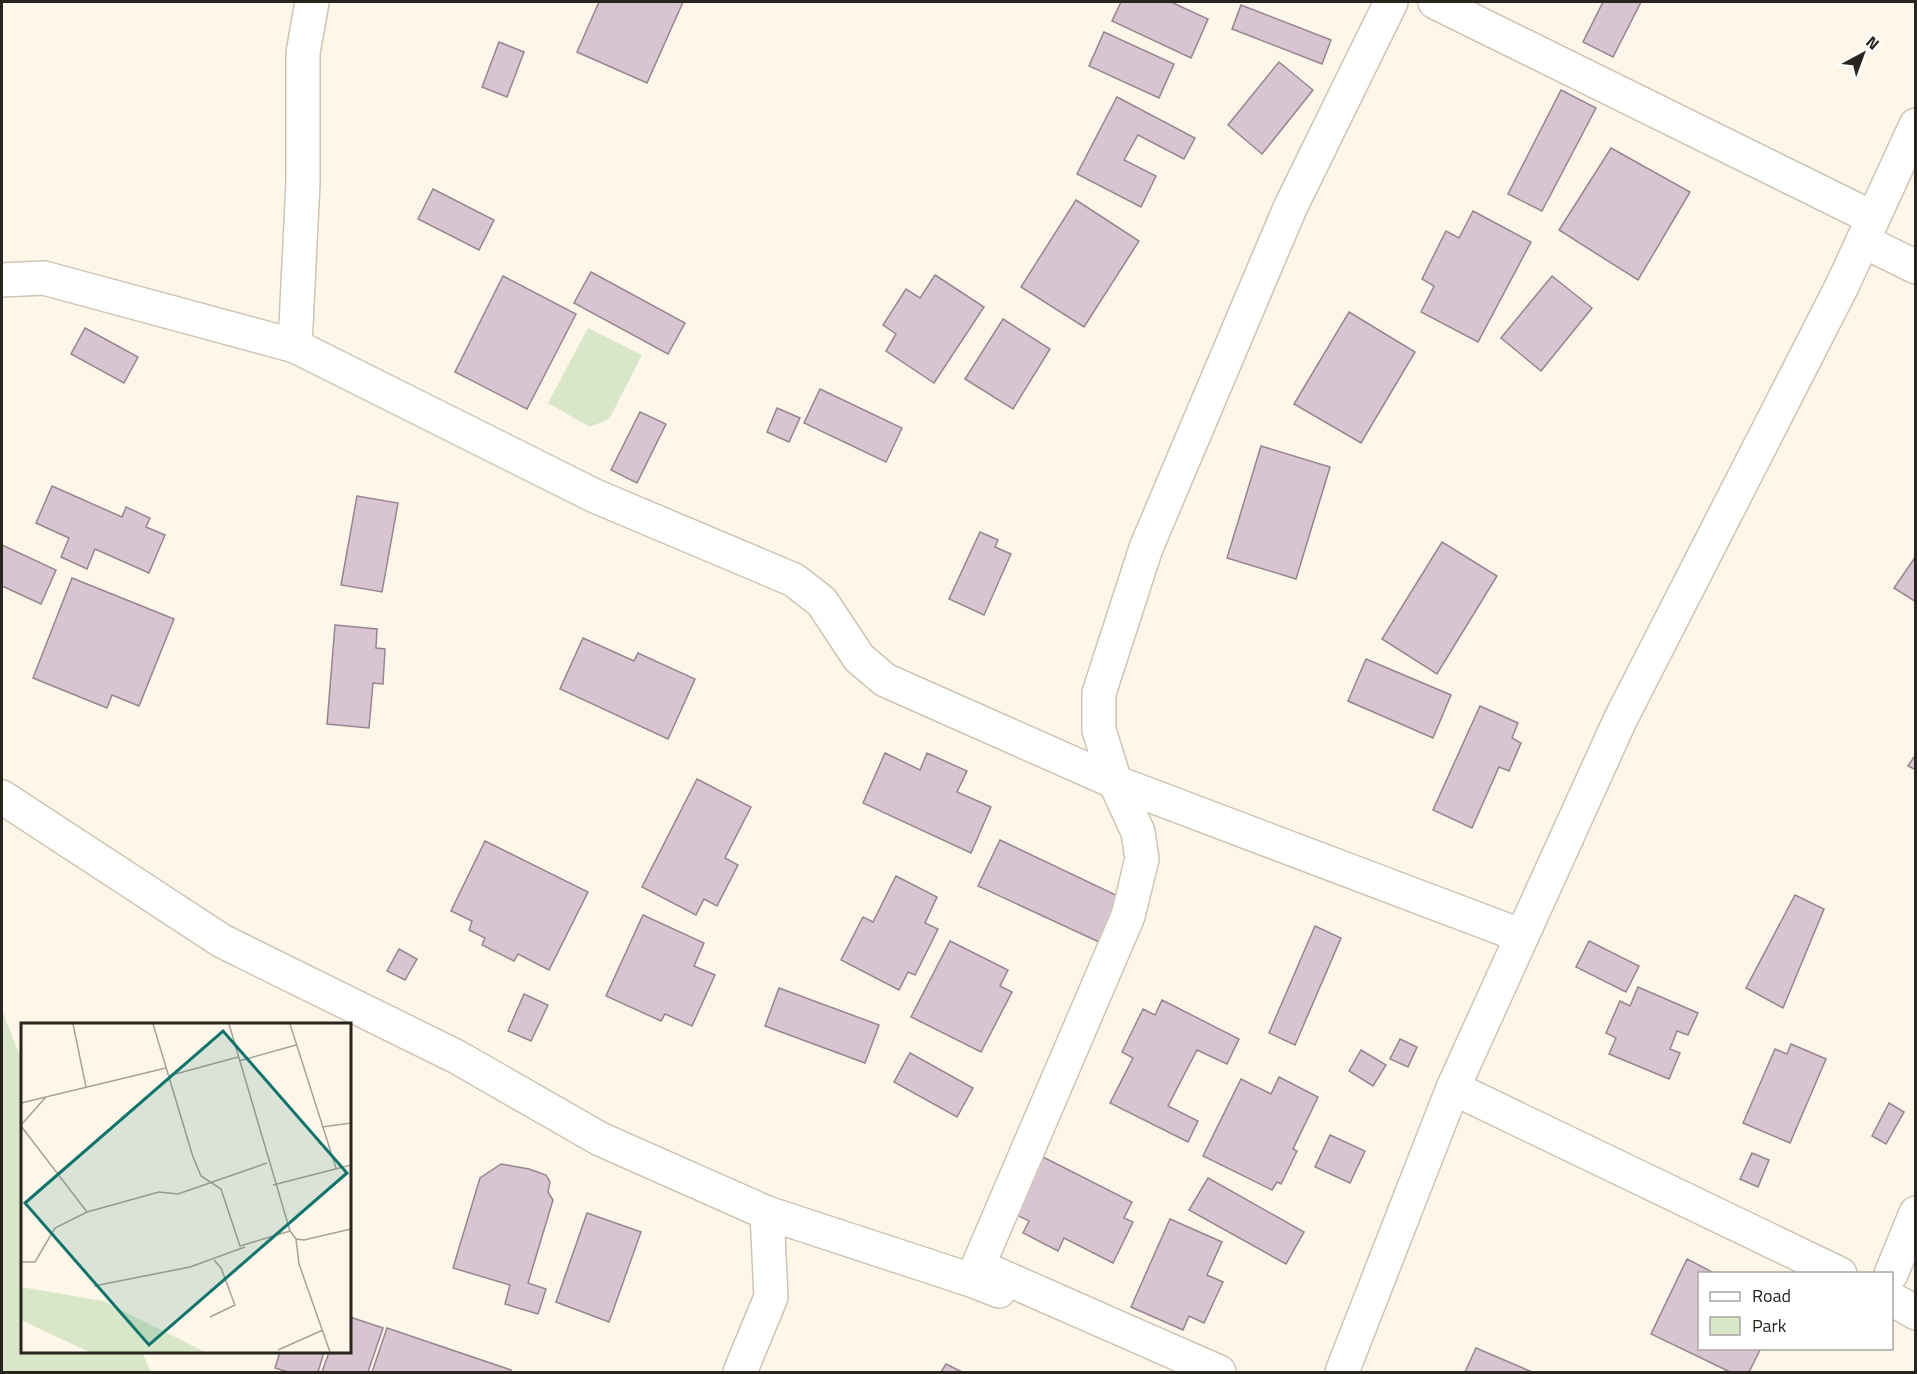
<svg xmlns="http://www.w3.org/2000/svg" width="1917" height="1374" font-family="'Titillium Web',sans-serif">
<rect width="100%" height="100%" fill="#fef6e8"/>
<g fill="#d8e7c7">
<path d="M 588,328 L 642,355 L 609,419 L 590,427 L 548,403 Z"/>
<path d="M 2,1010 L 22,1061 L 22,1352 L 142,1352 L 151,1372 L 2,1372 Z"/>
</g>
<g fill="#d8c5d1" stroke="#978590" stroke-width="1.5">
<path d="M 599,2 L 683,2 L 647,83 L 577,52 Z"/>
<path d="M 1121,2 L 1171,2 L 1208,19 L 1191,58 L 1112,21 Z"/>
<path d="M 1603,2 L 1641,2 L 1613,57 L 1583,42 Z"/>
<path d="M 1241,5 L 1331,40 L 1322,64 L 1232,29 Z"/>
<path d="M 1104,32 L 1174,64 L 1159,98 L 1089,66 Z"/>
<path d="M 499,42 L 524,52 L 507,97 L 482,87 Z"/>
<path d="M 1279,62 L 1313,90 L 1262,154 L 1228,125 Z"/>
<path d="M 1561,90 L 1596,108 L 1542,211 L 1508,194 Z"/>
<path d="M 1117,97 L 1195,138 L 1184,159 L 1138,135 L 1124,160 L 1156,176 L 1141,207 L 1077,174 Z"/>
<path d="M 1611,148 L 1690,192 L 1638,280 L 1559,230 Z"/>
<path d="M 433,189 L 494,220 L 479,250 L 418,219 Z"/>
<path d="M 1076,200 L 1139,241 L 1084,327 L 1021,287 Z"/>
<path d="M 1473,211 L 1531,242 L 1478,342 L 1421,312 L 1434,286 L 1422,279 L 1446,231 L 1459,238 Z"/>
<path d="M 591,272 L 685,323 L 668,354 L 574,303 Z"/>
<path d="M 935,275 L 984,307 L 934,383 L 886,351 L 896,334 L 883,325 L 906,289 L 920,298 Z"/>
<path d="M 503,276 L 576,314 L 527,409 L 455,372 Z"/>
<path d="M 1552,276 L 1592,308 L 1541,371 L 1501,338 Z"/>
<path d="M 1349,312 L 1415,352 L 1361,443 L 1294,404 Z"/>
<path d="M 1003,319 L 1050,349 L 1013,409 L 965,379 Z"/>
<path d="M 85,328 L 138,357 L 124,383 L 71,354 Z"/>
<path d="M 820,389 L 902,428 L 886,462 L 804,423 Z"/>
<path d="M 777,408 L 800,418 L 789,442 L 767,432 Z"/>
<path d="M 640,412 L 666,424 L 637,483 L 611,470 Z"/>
<path d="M 1261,446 L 1330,467 L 1296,579 L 1227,558 Z"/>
<path d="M 52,486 L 122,517 L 126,507 L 150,518 L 146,527 L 165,535 L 149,573 L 95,549 L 87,569 L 61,557 L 69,538 L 36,523 Z"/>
<path d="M 357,496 L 398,503 L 382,592 L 341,585 Z"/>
<path d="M 980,532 L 998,540 L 995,547 L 1011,554 L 984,615 L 949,599 Z"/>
<path d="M 1442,542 L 1497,576 L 1437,674 L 1382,639 Z"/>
<path d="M 2,545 L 56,570 L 41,604 L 2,586 Z"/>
<path d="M 1916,556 L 1916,602 L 1894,588 Z"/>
<path d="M 72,578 L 174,619 L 139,706 L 112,695 L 107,708 L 33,678 Z"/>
<path d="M 335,625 L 377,629 L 376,648 L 385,649 L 383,684 L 373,683 L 369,728 L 327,724 Z"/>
<path d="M 583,638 L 634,661 L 638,653 L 695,679 L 668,739 L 560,689 Z"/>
<path d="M 1366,659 L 1451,695 L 1433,738 L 1348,701 Z"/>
<path d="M 1480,706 L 1518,723 L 1512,738 L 1521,743 L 1509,771 L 1499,767 L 1472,828 L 1433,810 Z"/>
<path d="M 885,753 L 920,770 L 927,753 L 967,771 L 957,792 L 991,807 L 971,853 L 863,803 Z"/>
<path d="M 1916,754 L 1916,770 L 1908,766 Z"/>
<path d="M 697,779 L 751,807 L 725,858 L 738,865 L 717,906 L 704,899 L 696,915 L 642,887 Z"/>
<path d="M 1000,840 L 1120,897 L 1099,942 L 978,886 Z"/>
<path d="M 485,841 L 588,892 L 549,970 L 518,954 L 514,961 L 482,945 L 485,938 L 469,930 L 472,921 L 451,911 Z"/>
<path d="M 896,876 L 937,897 L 925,923 L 938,929 L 915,975 L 908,972 L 899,990 L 841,960 L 863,917 L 873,922 Z"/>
<path d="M 1795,895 L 1824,909 L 1783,1008 L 1746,988 Z"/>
<path d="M 643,915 L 704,943 L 694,966 L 715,975 L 692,1026 L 665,1014 L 661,1021 L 606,996 Z"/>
<path d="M 1315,926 L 1341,938 L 1295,1045 L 1269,1033 Z"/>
<path d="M 950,941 L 1008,970 L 1000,986 L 1012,992 L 981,1052 L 911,1017 Z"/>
<path d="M 1589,941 L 1639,966 L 1626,992 L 1576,967 Z"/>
<path d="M 399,949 L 417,959 L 405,980 L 387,971 Z"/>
<path d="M 1638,987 L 1698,1013 L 1688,1035 L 1677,1031 L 1670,1049 L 1680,1053 L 1669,1079 L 1609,1054 L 1616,1038 L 1606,1033 L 1620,1001 L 1630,1006 Z"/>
<path d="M 779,988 L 879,1025 L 865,1063 L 765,1026 Z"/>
<path d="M 524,994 L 548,1005 L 531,1041 L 508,1031 Z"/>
<path d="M 1162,1000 L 1239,1039 L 1227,1064 L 1197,1050 L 1168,1106 L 1198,1121 L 1188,1142 L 1110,1103 L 1133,1058 L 1122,1052 L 1143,1009 L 1155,1015 Z"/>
<path d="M 1400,1039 L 1417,1047 L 1408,1067 L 1390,1059 Z"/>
<path d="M 1791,1044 L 1826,1059 L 1790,1143 L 1743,1123 L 1775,1049 L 1787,1054 Z"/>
<path d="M 1361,1050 L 1386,1065 L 1373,1086 L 1349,1071 Z"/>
<path d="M 910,1053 L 973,1088 L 957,1117 L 894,1082 Z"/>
<path d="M 1279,1077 L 1318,1097 L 1293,1149 L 1297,1151 L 1281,1184 L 1277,1182 L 1272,1190 L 1203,1156 L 1241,1079 L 1271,1094 Z"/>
<path d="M 1889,1103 L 1904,1112 L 1886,1144 L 1872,1136 Z"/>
<path d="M 1330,1135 L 1365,1151 L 1350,1183 L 1315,1167 Z"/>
<path d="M 1752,1153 L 1769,1160 L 1758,1187 L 1740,1179 Z"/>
<path d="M 1039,1155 L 1132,1202 L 1124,1218 L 1133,1222 L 1113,1263 L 1064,1238 L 1058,1251 L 1023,1233 L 1029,1221 L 1011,1212 Z"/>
<path d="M 501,1164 L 529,1169 L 546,1175 L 550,1182 L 548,1192 L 553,1200 L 528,1283 L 546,1289 L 538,1314 L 505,1304 L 510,1285 L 453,1268 L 480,1178 Z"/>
<path d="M 1208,1178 L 1304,1232 L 1286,1264 L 1189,1210 Z"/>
<path d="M 587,1213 L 641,1232 L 609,1322 L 556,1302 Z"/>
<path d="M 1170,1219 L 1222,1242 L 1207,1275 L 1223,1282 L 1204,1323 L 1189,1316 L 1183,1330 L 1131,1307 Z"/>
<path d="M 1687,1259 L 1716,1274 L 1700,1274 L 1700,1348 L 1761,1348 L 1749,1372 L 1730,1372 L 1651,1334 Z"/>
<path d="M 350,1317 L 383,1328 L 368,1372 L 322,1372 L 329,1352 L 350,1352 Z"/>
<path d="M 387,1328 L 511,1370 L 510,1372 L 372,1372 Z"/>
<path d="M 1476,1348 L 1532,1372 L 1465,1372 Z"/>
<path d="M 280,1352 L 324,1352 L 318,1372 L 288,1372 L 275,1368 Z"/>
<path d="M 946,1364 L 962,1372 L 941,1372 Z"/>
</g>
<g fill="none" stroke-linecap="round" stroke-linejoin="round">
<defs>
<g id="minor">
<path d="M 1435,2 L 1873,218"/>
<path d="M 1863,241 L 1916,267"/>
<path d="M 2,280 L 44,278 L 295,346 L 595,496 L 794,580 L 822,602 L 859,658 L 885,680 L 1115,782 L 1522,936"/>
<path d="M 295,346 L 303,182 L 303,53 L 312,2"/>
<path d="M 2,797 L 222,941 L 457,1057 L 600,1139 L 767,1213 L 971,1280 L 999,1291"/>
<path d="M 1453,1088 L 1840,1274"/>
<path d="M 1891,1274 L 1916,1213"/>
<path d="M 1892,1299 L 1916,1313"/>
<path d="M 740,1372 L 771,1297 L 767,1213"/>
<path d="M 1219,1372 L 978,1266 L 1128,916 L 1142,859 L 1138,832 L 1115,782 L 1099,730 L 1099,693 L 1146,548 L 1290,208 L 1391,2"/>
<path d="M 1342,1372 L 1453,1088 L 1621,718 L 1842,286 L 1916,125"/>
</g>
</defs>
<use href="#minor" stroke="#cec5b3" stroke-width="36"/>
<use href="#minor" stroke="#fff" stroke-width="33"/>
</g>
<g transform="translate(21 1023)">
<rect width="330" height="330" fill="#fef6e8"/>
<path d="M 0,264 L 82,278 L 184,329 L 68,329 L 0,297 Z" fill="#d8e7c7"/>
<path fill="none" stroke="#a8a297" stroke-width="1.5" d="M 52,1 L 65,64M 132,1 L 172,134 L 180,153 L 200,166 L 219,223 L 269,208M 208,1 L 269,208 L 275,216 L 283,217 L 330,206M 269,1 L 315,145M 218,38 L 275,22M 147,53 L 217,34M 0,80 L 145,45M 0,102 L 25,74M 0,103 L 66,189M 301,104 L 330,100M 252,162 L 330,142M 275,216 L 278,241 L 309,329M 0,239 L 14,239 L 34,205 L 66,189 L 138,169 L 157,171 L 246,140M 73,263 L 169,244 L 224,224M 189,294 L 214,282 L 200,245 L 193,237M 257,327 L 302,307"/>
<path fill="#0f766e" fill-opacity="0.15" stroke="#0f766e" stroke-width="3" d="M 202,8 L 326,150 L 128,322 L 4,180 Z"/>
<rect width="330" height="330" fill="none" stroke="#28241e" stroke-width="3"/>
</g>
<rect width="1917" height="1374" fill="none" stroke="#28241e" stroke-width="6"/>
<rect x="1698" y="1272" width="195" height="78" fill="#ffffff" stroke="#a9a7a5" stroke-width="1.5"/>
<rect x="1710" y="1292" width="30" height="9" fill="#ffffff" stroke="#a9a7a5" stroke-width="1.5"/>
<text x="1752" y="1302" font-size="18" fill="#28241e">Road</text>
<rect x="1710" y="1317" width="30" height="18" fill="#d8e7c7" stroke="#a9a7a5" stroke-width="1.5"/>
<text x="1752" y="1332" font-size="18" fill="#28241e">Park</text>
<g transform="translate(1863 54) rotate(41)" stroke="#ffffff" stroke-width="4.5" paint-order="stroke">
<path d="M0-4.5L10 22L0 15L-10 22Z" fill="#28241e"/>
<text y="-9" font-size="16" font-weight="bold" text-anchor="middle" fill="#28241e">N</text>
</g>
</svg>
